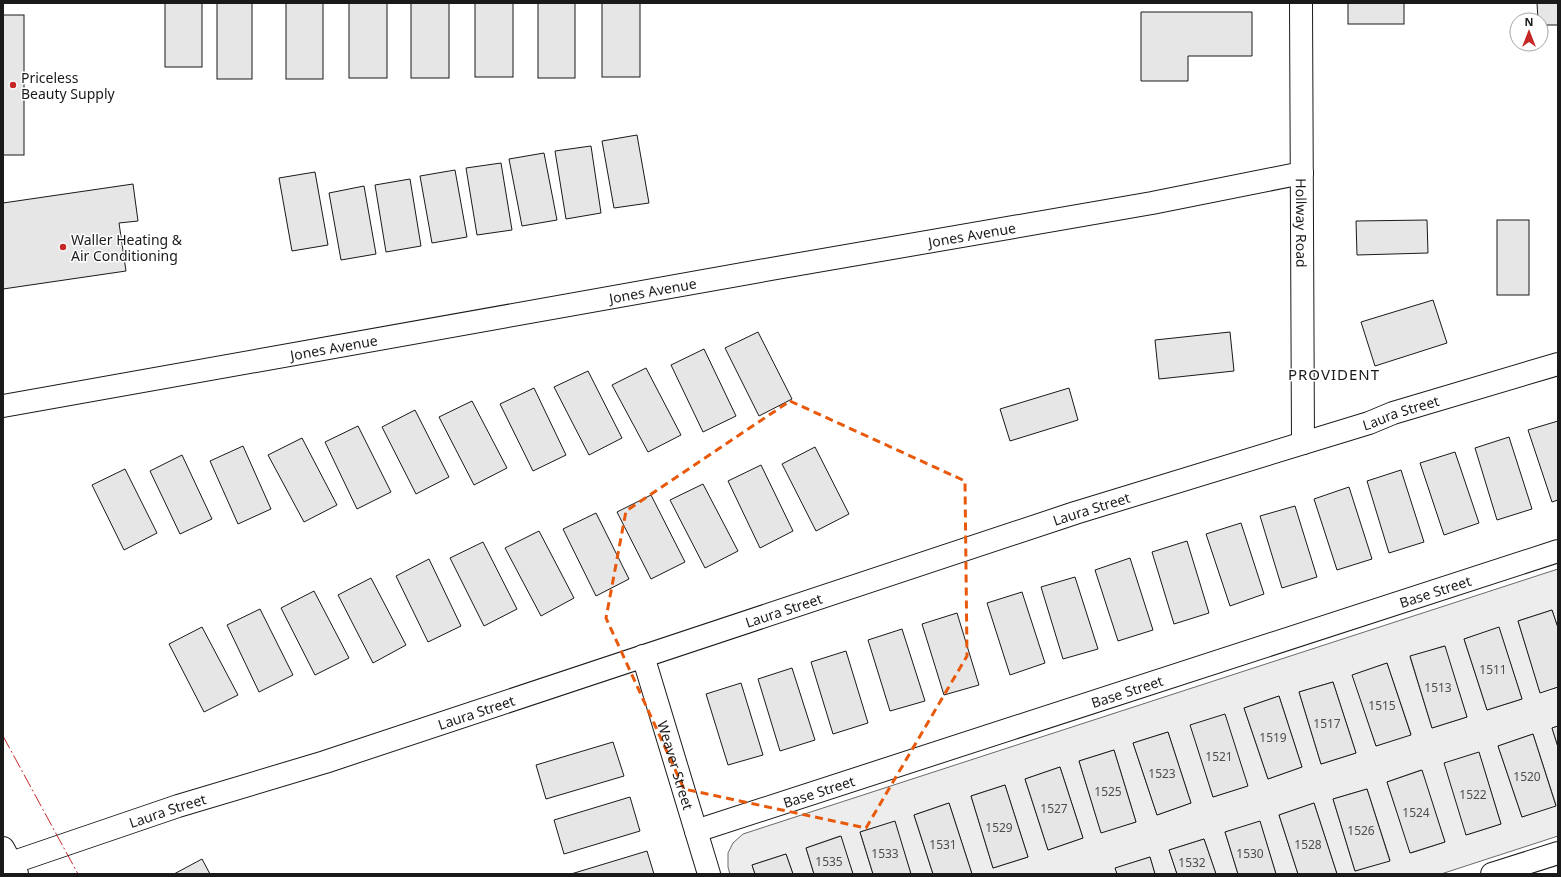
<svg xmlns="http://www.w3.org/2000/svg" width="1561" height="877" font-family="'Noto Sans',sans-serif">
<rect width="100%" height="100%" fill="#fff"/>
<path fill="#ededed" stroke="#6a6a6a" fill-rule="evenodd" d="M 1558,569 L 1558,628 L 1552,610 L 1518,621 L 1540,692 L 1558,687 L 1558,726 L 1552,728 L 1558,747 L 1558,836 L 1441,874 L 1337,874 L 1314,803 L 1279,815 L 1298,874 L 1276,874 L 1260,822 L 1225,832 L 1238,874 L 1216,874 L 1204,839 L 1169,850 L 1177,874 L 1155,874 L 1150,857 L 1116,868 L 1117,874 L 972,874 L 949,803 L 914,815 L 933,874 L 911,874 L 894,822 L 860,832 L 873,874 L 853,874 L 840,836 L 806,848 L 814,874 L 793,874 L 786,854 L 752,865 L 755,874 L 730,874 L 728,867 L 728,853 L 733,843 L 743,834 ZM 1499,628 L 1522,699 L 1487,710 L 1464,639 ZM 1444,646 L 1467,717 L 1432,728 L 1410,657 ZM 1387,663 L 1411,734 L 1376,746 L 1353,675 ZM 1333,682 L 1356,753 L 1321,764 L 1299,692 ZM 1279,696 L 1302,767 L 1268,779 L 1244,708 ZM 1191,725 L 1247,786 L 1213,797 ZM 1168,732 L 1191,803 L 1157,815 L 1133,743 ZM 1533,734 L 1556,805 L 1522,817 L 1498,746 ZM 1114,750 L 1136,822 L 1101,832 L 1079,761 ZM 1479,753 L 1501,824 L 1466,835 ZM 1060,767 L 1083,838 L 1048,850 L 1025,779 ZM 1421,770 L 1445,842 L 1411,853 L 1387,782 ZM 1005,785 L 1028,857 L 993,868 L 971,796 ZM 1367,789 L 1390,860 L 1355,871 L 1333,799 Z"/>
<g fill="#e6e6e6" stroke="#1a1a1a">
<rect x="165" y="3" width="37" height="64"/>
<rect x="217" y="3" width="35" height="76"/>
<rect x="286" y="3" width="37" height="76"/>
<rect x="349" y="3" width="38" height="75"/>
<rect x="411" y="3" width="38" height="75"/>
<rect x="475" y="3" width="38" height="74"/>
<rect x="538" y="3" width="37" height="75"/>
<rect x="602" y="3" width="38" height="74"/>
<rect x="1348" y="3" width="56" height="21"/>
<path d="M 1537,3 L 1558,3 L 1558,25 L 1541,25 L 1541,20 L 1538,20 Z"/>
<path d="M 1141,12 L 1252,12 L 1252,56 L 1188,56 L 1188,81 L 1141,81 Z"/>
<rect x="3" y="15" width="21" height="140"/>
<path d="M 637,135 L 649,203 L 614,208 L 602,141 Z"/>
<path d="M 591,146 L 601,213 L 566,219 L 555,151 Z"/>
<path d="M 544,153 L 557,220 L 522,226 L 509,159 Z"/>
<path d="M 501,163 L 512,230 L 477,235 L 466,168 Z"/>
<path d="M 455,170 L 467,237 L 432,243 L 420,176 Z"/>
<path d="M 315,172 L 328,245 L 292,251 L 279,178 Z"/>
<path d="M 410,179 L 421,246 L 386,252 L 375,185 Z"/>
<path d="M 133,184 L 138,221 L 119,223 L 126,271 L 3,289 L 3,203 Z"/>
<path d="M 364,186 L 376,254 L 341,260 L 329,193 Z"/>
<path d="M 1427,220 L 1428,253 L 1357,255 L 1356,221 Z"/>
<rect x="1497" y="220" width="32" height="75"/>
<path d="M 1433,300 L 1447,343 L 1375,366 L 1361,322 Z"/>
<path d="M 758,332 L 792,399 L 759,416 L 725,348 Z"/>
<path d="M 1230,332 L 1234,371 L 1159,379 L 1155,340 Z"/>
<path d="M 704,349 L 736,416 L 703,432 L 671,365 Z"/>
<path d="M 646,368 L 681,435 L 648,452 L 612,385 Z"/>
<path d="M 588,371 L 622,438 L 589,455 L 554,387 Z"/>
<path d="M 534,388 L 566,455 L 533,471 L 500,404 Z"/>
<path d="M 1069,388 L 1078,420 L 1010,441 L 1000,409 Z"/>
<path d="M 472,401 L 507,468 L 474,485 L 439,417 Z"/>
<path d="M 415,410 L 449,477 L 416,494 L 382,427 Z"/>
<path d="M 1558,421 L 1558,500 L 1552,502 L 1528,430 Z"/>
<path d="M 358,426 L 391,492 L 357,509 L 325,442 Z"/>
<path d="M 1509,437 L 1532,509 L 1497,520 L 1475,448 Z"/>
<path d="M 302,438 L 337,505 L 304,522 L 268,455 Z"/>
<path d="M 243,446 L 271,509 L 238,524 L 210,461 Z"/>
<path d="M 815,447 L 849,514 L 816,531 L 782,464 Z"/>
<path d="M 1455,452 L 1479,523 L 1444,535 L 1420,463 Z"/>
<path d="M 182,455 L 212,519 L 180,534 L 150,471 Z"/>
<path d="M 761,465 L 793,531 L 760,548 L 728,481 Z"/>
<path d="M 125,469 L 157,533 L 124,550 L 92,485 Z"/>
<path d="M 1401,470 L 1424,542 L 1389,553 L 1367,481 Z"/>
<path d="M 703,484 L 738,551 L 705,568 L 670,500 Z"/>
<path d="M 1349,487 L 1372,559 L 1337,570 L 1314,499 Z"/>
<path d="M 651,495 L 685,562 L 651,579 L 617,512 Z"/>
<path d="M 1295,506 L 1317,577 L 1282,588 L 1260,516 Z"/>
<path d="M 596,513 L 629,579 L 596,596 L 563,529 Z"/>
<path d="M 1241,523 L 1264,594 L 1230,606 L 1206,534 Z"/>
<path d="M 539,531 L 574,598 L 541,616 L 505,548 Z"/>
<path d="M 1187,541 L 1209,613 L 1174,624 L 1152,552 Z"/>
<path d="M 483,542 L 517,609 L 484,626 L 450,558 Z"/>
<path d="M 1130,558 L 1153,630 L 1118,641 L 1095,570 Z"/>
<path d="M 429,559 L 461,626 L 428,642 L 396,576 Z"/>
<path d="M 1075,577 L 1098,649 L 1063,659 L 1041,587 Z"/>
<path d="M 371,578 L 406,645 L 373,663 L 338,595 Z"/>
<path d="M 314,591 L 349,658 L 315,675 L 281,608 Z"/>
<path d="M 1022,592 L 1045,663 L 1010,675 L 987,603 Z"/>
<path d="M 260,609 L 293,675 L 259,692 L 227,625 Z"/>
<path d="M 1552,610 L 1558,628 L 1558,687 L 1540,693 L 1518,621 Z"/>
<path d="M 957,613 L 979,685 L 944,695 L 922,624 Z"/>
<path d="M 202,627 L 238,695 L 204,712 L 169,644 Z"/>
<path d="M 1499,627 L 1522,699 L 1487,710 L 1464,639 Z"/>
<path d="M 902,629 L 925,701 L 890,711 L 868,640 Z"/>
<path d="M 1445,646 L 1467,717 L 1432,728 L 1410,656 Z"/>
<path d="M 846,651 L 868,723 L 833,734 L 811,662 Z"/>
<path d="M 1387,663 L 1411,735 L 1376,746 L 1352,675 Z"/>
<path d="M 792,668 L 815,740 L 780,751 L 758,679 Z"/>
<path d="M 1333,682 L 1356,753 L 1321,764 L 1299,692 Z"/>
<path d="M 741,683 L 763,755 L 728,765 L 706,694 Z"/>
<path d="M 1279,696 L 1302,767 L 1268,779 L 1244,708 Z"/>
<path d="M 1225,714 L 1248,786 L 1213,797 L 1190,725 Z"/>
<path d="M 1558,726 L 1558,747 L 1552,728 Z"/>
<path d="M 1168,732 L 1191,803 L 1157,815 L 1133,743 Z"/>
<path d="M 1533,734 L 1556,806 L 1522,817 L 1498,746 Z"/>
<path d="M 613,742 L 624,776 L 546,799 L 536,765 Z"/>
<path d="M 1114,750 L 1136,822 L 1101,833 L 1079,761 Z"/>
<path d="M 1479,752 L 1501,824 L 1466,835 L 1444,763 Z"/>
<path d="M 1060,767 L 1083,838 L 1048,850 L 1025,779 Z"/>
<path d="M 1422,770 L 1445,842 L 1410,853 L 1387,782 Z"/>
<path d="M 1005,785 L 1028,857 L 993,868 L 971,796 Z"/>
<path d="M 1367,789 L 1390,861 L 1355,871 L 1333,799 Z"/>
<path d="M 630,797 L 640,831 L 564,854 L 554,820 Z"/>
<path d="M 949,803 L 972,874 L 933,874 L 914,815 Z"/>
<path d="M 1314,803 L 1337,874 L 1298,874 L 1279,815 Z"/>
<path d="M 895,821 L 911,874 L 873,874 L 860,832 Z"/>
<path d="M 1260,821 L 1276,874 L 1238,874 L 1225,832 Z"/>
<path d="M 841,836 L 853,874 L 814,874 L 806,848 Z"/>
<path d="M 1204,839 L 1216,874 L 1177,874 L 1169,850 Z"/>
<path d="M 647,851 L 654,874 L 571,874 Z"/>
<path d="M 786,854 L 793,874 L 755,874 L 752,865 Z"/>
<path d="M 1150,857 L 1155,874 L 1117,874 L 1115,868 Z"/>
<path d="M 202,859 L 210,874 L 174,874 Z"/>
</g>
<g fill="none" stroke-linecap="round" stroke-linejoin="round">
<defs>
<g id="minor">
<path id="s1" d="M 1301,3 L 1303,443"/>
<path id="s2" d="M 3,406 L 771,269 L 1152,203 L 1302,173"/>
<path id="s3" d="M 643,656 L 709,874"/>
<path id="s4" d="M 696,831 L 1558,551"/>
<path id="s5" d="M 11,863 L 178,806 L 325,762 L 1075,513 L 1369,423 L 1393,413 L 1558,364"/>
<path d="M 1492,874 L 1558,853"/>
</g>
<path id="primary" d="M 3,848 L 17,874"/>
</defs>
<use href="#minor" stroke="#1a1a1a" stroke-width="24"/>
<use href="#primary" stroke="#1a1a1a" stroke-width="24"/>
<use href="#minor" stroke="#fff" stroke-width="22"/>
<use href="#primary" stroke="#fff" stroke-width="22"/>
<path stroke="#c62828" stroke-width="1" stroke-dasharray="14 3 2 3" stroke-linecap="butt" d="M 3,736 L 78,874"/>
</g>
<path fill="none" stroke="#e8590c" stroke-width="3" stroke-dasharray="8 5" stroke-linejoin="round" d="M 790,401 L 965,481 L 967,656 L 866,828 L 684,789 L 606,618 L 626,511 Z"/>
<g fill="#c62828" stroke="#fff" stroke-width="1.5">
<circle cx="13" cy="85" r="4"/>
<circle cx="63" cy="247" r="4"/>
</g>
<g text-anchor="middle" dominant-baseline="central" stroke-width="3" stroke-linejoin="round" paint-order="stroke">
<g font-size="12" fill="#4d4d4d">
<text x="1493" y="669">1511</text>
<text x="1438" y="687">1513</text>
<text x="1382" y="705">1515</text>
<text x="1327" y="723">1517</text>
<text x="1273" y="737">1519</text>
<text x="1219" y="756">1521</text>
<text x="1162" y="773">1523</text>
<text x="1527" y="776">1520</text>
<text x="1108" y="791">1525</text>
<text x="1473" y="794">1522</text>
<text x="1054" y="808">1527</text>
<text x="1416" y="812">1524</text>
<text x="999" y="827">1529</text>
<text x="1361" y="830">1526</text>
<text x="943" y="844">1531</text>
<text x="1308" y="844">1528</text>
<text x="885" y="853">1533</text>
<text x="1250" y="853">1530</text>
<text x="829" y="861">1535</text>
<text x="1192" y="862">1532</text>
</g>
<g font-size="14" fill="#1a1a1a" stroke="#fff" text-anchor="start">
<text x="21" y="77">Priceless<tspan x="21" dy="16">Beauty Supply</tspan></text>
<text x="71" y="239">Waller Heating &amp;<tspan x="71" dy="16">Air Conditioning</tspan></text>
</g>
<g font-size="14" fill="#1a1a1a" stroke="#fff">
<text stroke="none"><textPath href="#s1" startOffset="220">Hollway Road</textPath></text>
<text stroke="none"><textPath href="#s2" startOffset="984">Jones Avenue</textPath></text>
<text stroke="none"><textPath href="#s2" startOffset="660">Jones Avenue</textPath></text>
<text stroke="none"><textPath href="#s2" startOffset="336">Jones Avenue</textPath></text>
<text stroke="none"><textPath href="#s5" startOffset="1461">Laura Street</textPath></text>
<text stroke="none"><textPath href="#s5" startOffset="1137">Laura Street</textPath></text>
<text stroke="none"><textPath href="#s4" startOffset="777">Base Street</textPath></text>
<text stroke="none"><textPath href="#s5" startOffset="813">Laura Street</textPath></text>
<text stroke="none"><textPath href="#s4" startOffset="453">Base Street</textPath></text>
<text stroke="none"><textPath href="#s5" startOffset="489">Laura Street</textPath></text>
<text stroke="none"><textPath href="#s3" startOffset="114">Weaver Street</textPath></text>
<text stroke="none"><textPath href="#s4" startOffset="129">Base Street</textPath></text>
<text stroke="none"><textPath href="#s5" startOffset="165">Laura Street</textPath></text>
</g>
<g font-size="15" letter-spacing="1" fill="#1a1a1a" stroke="#fff">
<text x="1334" y="374">PROVIDENT</text>
</g>
</g>
<rect width="1561" height="877" fill="none" stroke="#1a1a1a" stroke-width="8"/>
<g transform="translate(1529 32)"><circle r="19" fill="#ffffff" stroke="#a3a3a3"/>
<path d="M0-3L7 15L0 10L-7 15Z" fill="#c62828"/>
<text y="-6" font-size="11" font-weight="bold" text-anchor="middle" fill="#1a1a1a">N</text>
</g>
</svg>
